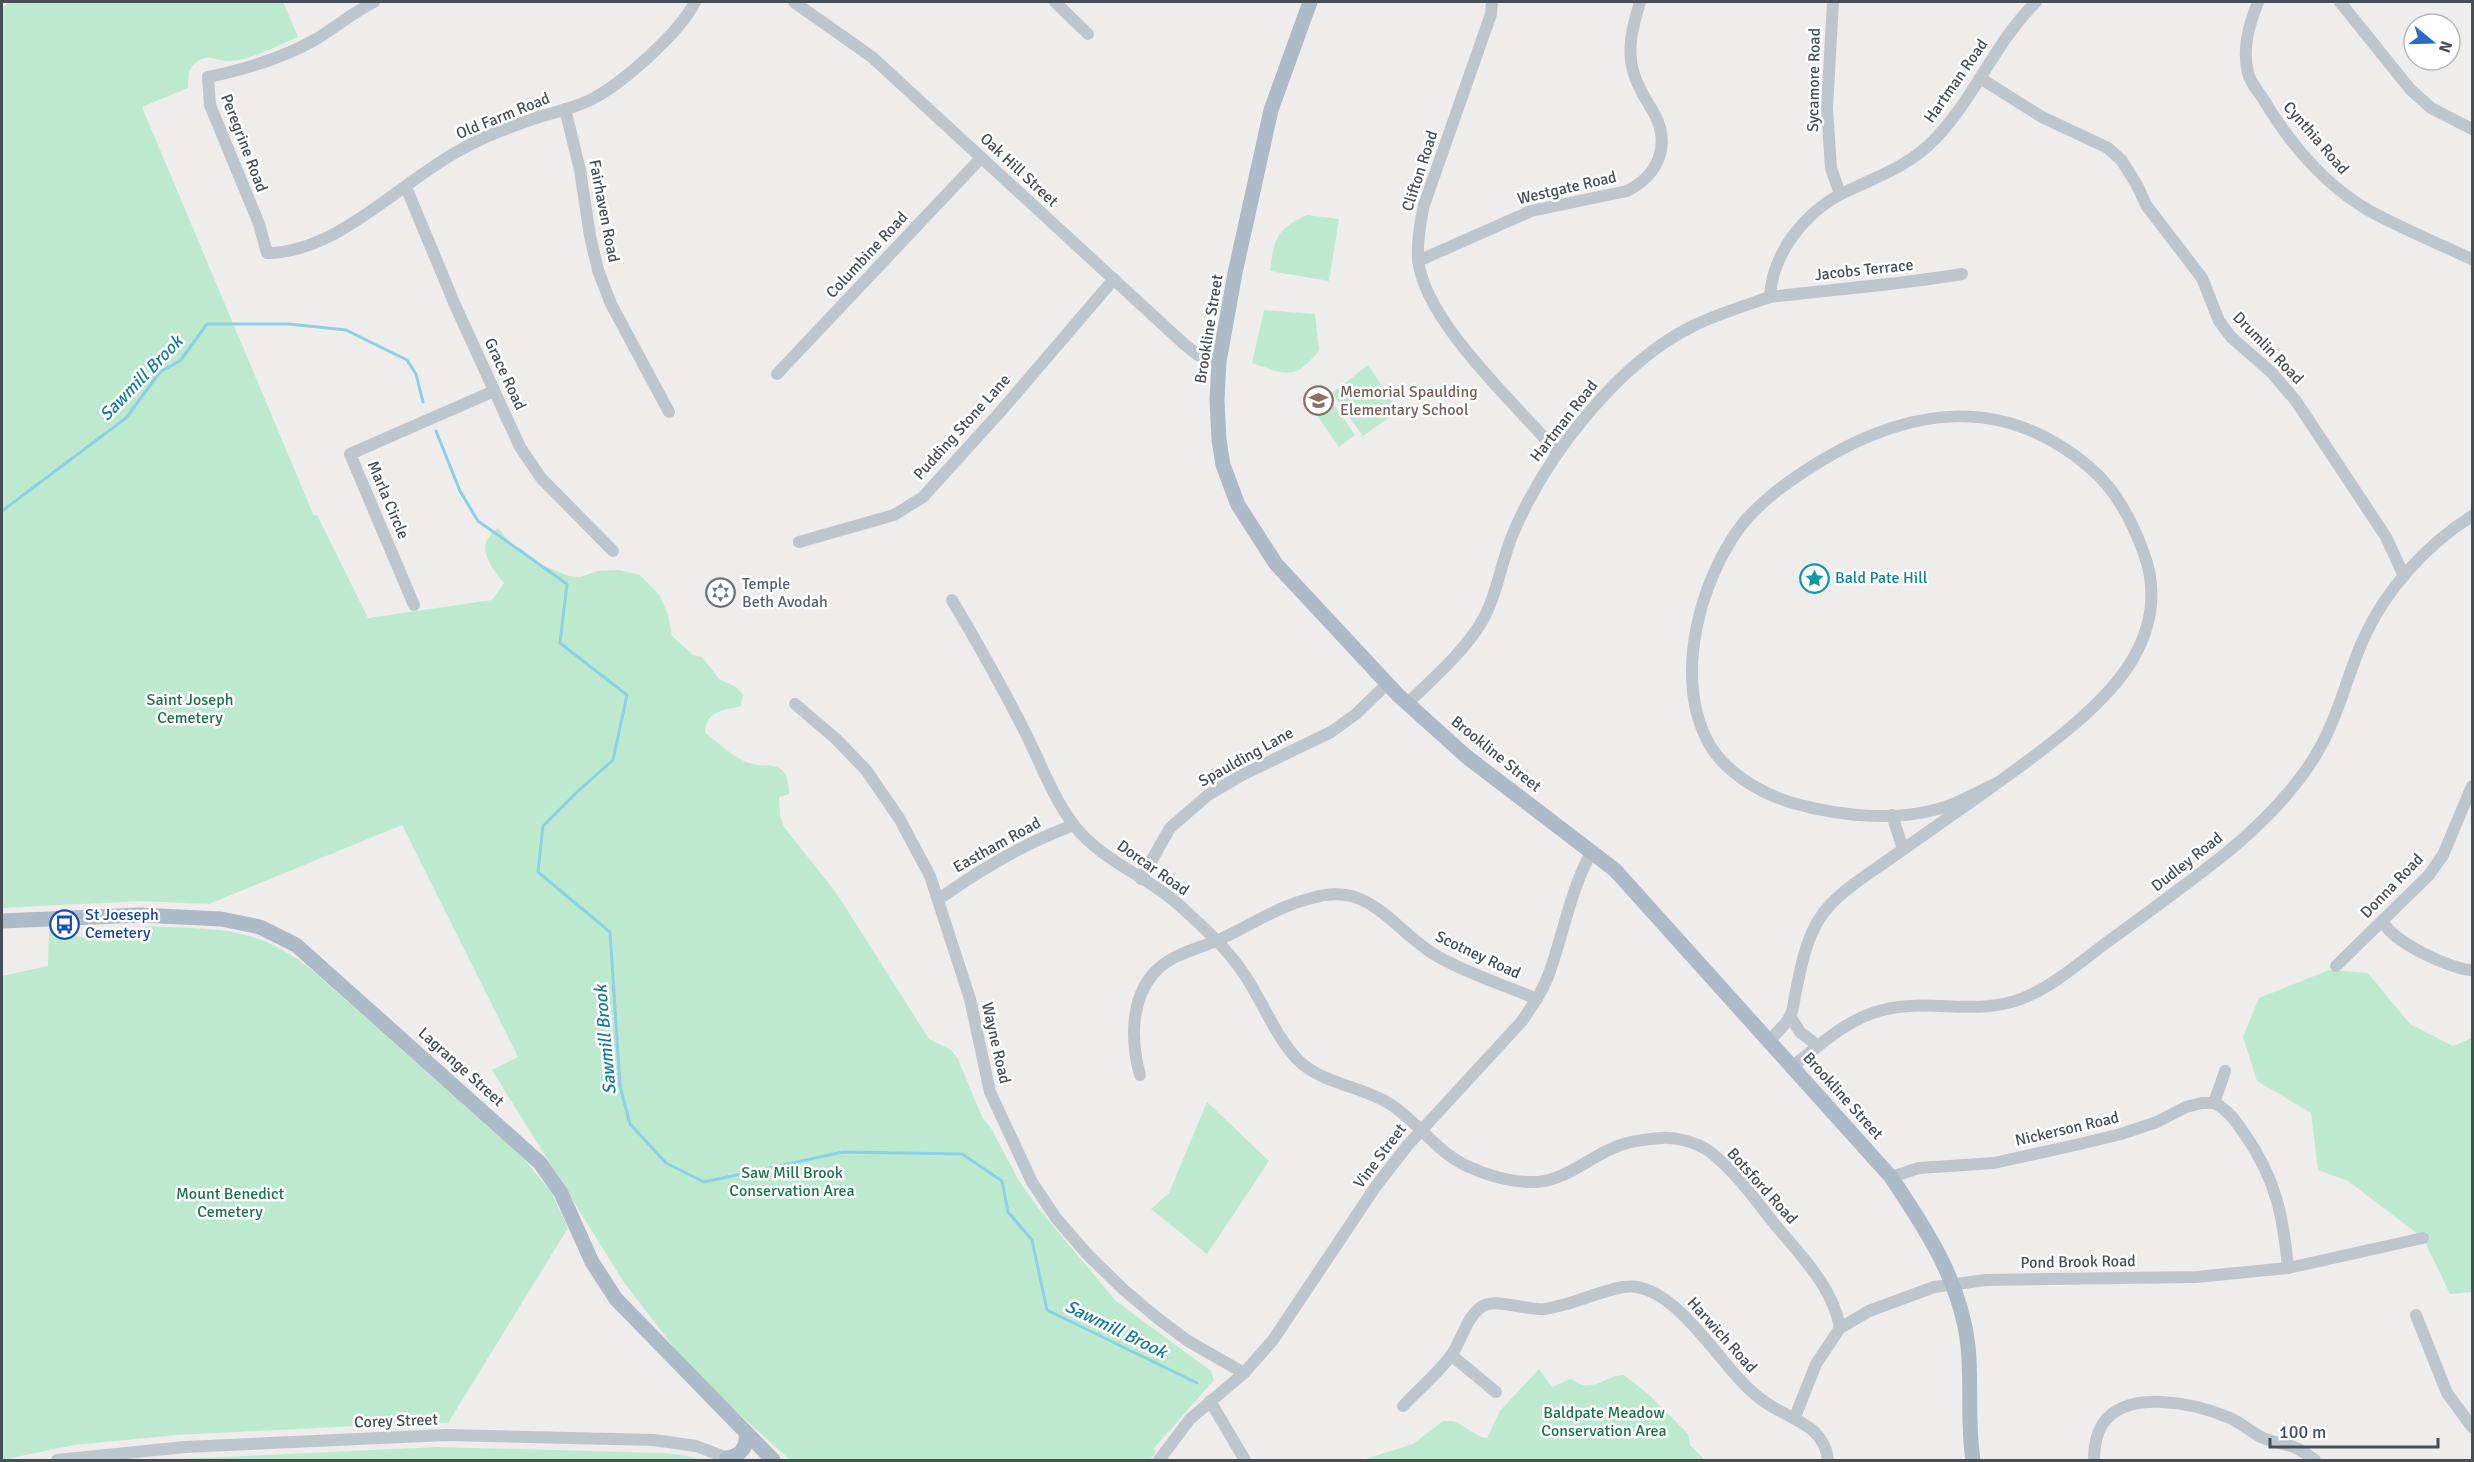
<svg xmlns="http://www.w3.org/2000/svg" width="2474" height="1462" font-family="Signika,sans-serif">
<rect width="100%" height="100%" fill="#efecec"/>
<g fill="#bdeacf">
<path d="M 10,2 L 283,2 L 298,37 C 280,45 250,60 230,61 C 220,62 212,55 202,59 C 196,61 192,66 189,72 L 188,88 L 142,107 L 314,516 L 317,515 L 368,618 L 492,600 L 504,583 C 490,565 473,546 498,528 L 512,545 L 520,548 L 544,566 L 569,576 L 580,577 L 598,571 L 619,570 L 640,575 L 660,596 L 668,615 L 672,636 L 693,655 L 702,657 L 719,679 L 736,687 L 743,695 L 741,706 C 723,711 706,710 705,733 C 717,742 730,754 744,761 C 765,772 789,754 789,794 L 779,797 L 780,816 L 784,827 L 837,894 L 929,1039 L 951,1050 L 958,1059 L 982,1117 L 991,1128 L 1019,1181 L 1039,1209 L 1116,1301 L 1211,1371 L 1214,1380 L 1154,1448 L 1156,1452 L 1150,1460 L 790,1460 L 692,1371 L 623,1281 L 492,1070 L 518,1057 L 402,825 L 209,904 L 141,901 L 2,908 L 2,8 Z"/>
<path d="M 1307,215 L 1339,219 L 1329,281 L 1270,271 C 1274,239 1276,229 1307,215 Z"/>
<path d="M 1264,310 L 1315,314 L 1319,350 C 1295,382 1285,374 1252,363 Z"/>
<path d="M 1368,365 L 1398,411 L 1363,436 L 1332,393 Z"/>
<path d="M 1332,402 L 1355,435 L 1339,447 L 1316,414 Z"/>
<path d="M 146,926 C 215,930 256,924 313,971 L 524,1159 L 551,1192 L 568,1228 L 448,1423 L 417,1423 L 177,1435 L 74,1445 L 2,1460 L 2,976 L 48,966 L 49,931 L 109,942 Z"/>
<path d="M 2329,970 L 2368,973 L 2410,1024 L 2453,1046 L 2472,1038 L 2472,1292 L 2450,1294 L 2423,1238 L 2348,1181 L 2318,1170 L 2311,1113 L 2257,1081 L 2243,1037 L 2259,998 Z"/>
<path d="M 1207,1102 L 1269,1161 L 1207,1254 L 1151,1209 L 1169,1193 Z"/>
<path d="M 1539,1369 L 1552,1387 L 1570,1379 C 1576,1381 1579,1385 1584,1385 C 1600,1387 1610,1374 1624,1375 L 1648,1394 L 1688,1434 L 1690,1445 L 1705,1460 L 1362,1460 L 1413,1444 L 1443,1421 L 1454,1421 L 1481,1437 L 1487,1438 L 1500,1411 Z"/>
<path d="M 438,1447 L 663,1453 L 682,1455 L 701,1460 L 158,1460 Z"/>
</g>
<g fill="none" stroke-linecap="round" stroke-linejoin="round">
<g stroke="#8dcfe4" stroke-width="3">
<path d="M 436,431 L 460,491 L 478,521 L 567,584 L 560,643 L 627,695 L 613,760 L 577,792 L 543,826 L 538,872 L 610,932 L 620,1086 L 630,1124 L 666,1163 L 704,1182 L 843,1152 L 962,1154 L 1002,1181 L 1008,1212 L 1032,1240 L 1047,1310 L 1197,1383"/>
<path d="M 2,511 L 126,418 L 160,372 L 180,361 L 207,324 L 289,324 L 346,330 L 407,360 L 416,374 L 423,402"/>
</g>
<g stroke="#bec6cd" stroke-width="12">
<path d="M 374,2 C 354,12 337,26 318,38 C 284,58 247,69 208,77 L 210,105 L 259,224 L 267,253 C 338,253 402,180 462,149 C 486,135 515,125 542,116 C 559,111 578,107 594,98 C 624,82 680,32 695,2"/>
<path d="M 794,2 L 872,57 L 1184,344 L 1198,355 L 1219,362"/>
<path d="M 1055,2 L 1088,34"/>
<path d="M 1492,2 L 1491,14 L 1424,205 C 1420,223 1417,240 1418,259 C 1424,322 1517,405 1558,453"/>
<path d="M 1833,2 L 1827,108 L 1831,168 L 1840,194"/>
<path d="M 2258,2 C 2249,25 2242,48 2248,73 C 2250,82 2257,90 2262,97 C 2288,141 2324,184 2368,210 C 2401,228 2438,244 2472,259"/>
<path d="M 2340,2 L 2410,89 L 2431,108 L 2472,129"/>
<path d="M 1980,78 L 2042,117 L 2108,148 L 2122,161 L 2138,187 L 2146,205 L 2202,278 L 2219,321 L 2231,337 L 2272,373 L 2296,401 L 2386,537 L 2404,576"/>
<path d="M 565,109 L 580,170 L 590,236 L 598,270 L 611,304 L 669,412"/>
<path d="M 406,187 L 455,305 L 520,447 L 541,478 L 613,551"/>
<path d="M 1418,261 L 1531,211 L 1627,191 C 1657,176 1671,147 1655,115 C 1648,102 1638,89 1634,74 C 1626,50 1633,25 1640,2"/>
<path d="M 1770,297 C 1833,289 1898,285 1962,274"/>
<path d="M 777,374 L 980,159"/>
<path d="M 799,542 L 894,515 L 923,497 L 1001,411 L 1114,279"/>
<path d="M 952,600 C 977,642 1001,685 1023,728 C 1039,759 1052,796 1073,824 C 1101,861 1146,875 1179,905 C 1201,925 1227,948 1244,974 C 1263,1002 1275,1036 1298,1060 C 1322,1084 1362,1086 1390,1104 C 1418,1122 1437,1153 1469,1167 C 1489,1176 1514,1183 1537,1182 C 1565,1180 1586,1160 1611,1149 C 1627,1141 1643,1140 1661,1138 C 1677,1137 1695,1142 1709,1151 C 1734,1170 1754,1198 1773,1222 C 1799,1254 1833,1286 1840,1328"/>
<path d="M 414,605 L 350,454 L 494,391"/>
<path d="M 795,704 L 836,739 L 866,770 L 899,818 L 930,876 L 970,999 L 990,1092 L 1032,1182 L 1056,1218 L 1088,1255 L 1124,1290 L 1156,1317 L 1188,1341 L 1244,1373"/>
<path d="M 1407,704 C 1432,679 1462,654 1481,623 C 1498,595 1501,559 1515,529 C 1547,455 1619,362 1693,326 C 1717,314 1744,306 1770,297 C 1772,254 1804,213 1843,193 C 1876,177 1910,166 1936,138 C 1975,97 1996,41 2036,2"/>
<path d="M 1892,815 L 1903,849"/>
<path d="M 1141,879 L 1170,828 L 1208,795 L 1242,775 L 1331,732 L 1356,714 L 1387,684"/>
<path d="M 939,899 C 981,869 1024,843 1074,825"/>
<path d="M 2383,921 C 2390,941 2452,970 2472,970"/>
<path d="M 2336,966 L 2429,875 L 2443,855 L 2472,786"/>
<path d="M 1790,1016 L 1800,1032 L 1818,1046"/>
<path d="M 1768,1042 C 1775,1034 1786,1025 1790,1016 C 1794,1009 1794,998 1796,991 C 1802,961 1808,928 1830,905 C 1848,886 1870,873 1891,858 C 1924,835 1956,812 1989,789 C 2035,756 2106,707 2134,657 C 2153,623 2157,587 2143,551 C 2131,518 2115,488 2088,466 C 2002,394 1910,407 1819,462 C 1790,480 1761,500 1740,527 C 1700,582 1675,673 1706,738 C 1721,770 1759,793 1793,803 C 1842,817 1904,823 1953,804 C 1968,798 1984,789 1999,782"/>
<path d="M 1793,1066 C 1820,1045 1848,1018 1883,1010 C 1928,998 1976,1016 2021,999 C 2052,987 2079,963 2106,943 C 2146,914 2186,885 2225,854 C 2263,823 2299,787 2322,744 C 2340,711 2348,673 2363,640 C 2385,590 2426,545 2472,516"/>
<path d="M 1140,1075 C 1131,1043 1130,1001 1153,974 C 1169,955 1194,950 1216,941 C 1248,927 1278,906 1312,898 C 1325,894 1338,893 1352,896 C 1385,906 1407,939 1437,956 C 1468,974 1504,985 1537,999"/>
<path d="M 2214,1103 C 2229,1110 2237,1123 2246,1136 C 2276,1180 2283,1215 2288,1268"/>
<path d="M 1891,1177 L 1919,1168 L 1994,1163 L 2080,1144 L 2121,1134 L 2157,1122 L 2186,1107 L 2202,1103 L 2214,1103 L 2225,1071"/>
<path d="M 2416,1315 L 2447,1393 L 2472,1427"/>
<path d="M 1451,1355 L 1496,1392"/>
<path d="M 1210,1401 L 1245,1460"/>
<path d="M 1403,1406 C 1419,1389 1436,1375 1450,1357 C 1462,1341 1465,1319 1481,1307 C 1495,1297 1527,1311 1544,1309 C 1572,1305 1596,1292 1623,1287 C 1671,1279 1716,1358 1747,1387 C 1756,1396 1768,1405 1780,1411 C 1802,1423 1825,1431 1828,1460"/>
<path d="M 1795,1417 L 1816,1364 L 1840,1328 L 1869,1311 L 1934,1287 L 1986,1280 L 2196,1277 L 2288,1268 L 2423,1238"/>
<path d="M 57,1460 L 185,1447 L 446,1435 L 654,1440 L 696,1446 L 733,1460"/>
<path d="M 1159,1460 L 1190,1419 L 1244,1373 L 1273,1340 L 1376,1186 L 1407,1146 L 1522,1021 C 1533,1005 1544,989 1550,971 C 1564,931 1571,888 1592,851"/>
<path d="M 2094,1460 C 2094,1449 2096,1435 2102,1425 C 2126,1387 2197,1404 2230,1418 C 2241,1423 2250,1431 2261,1437 C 2273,1443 2285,1443 2296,1448 C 2302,1450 2309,1456 2315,1460"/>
</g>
<g stroke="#adbbc9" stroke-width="15">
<path d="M 1310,2 L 1271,110 L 1235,273 L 1219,362 L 1217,400 L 1219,440 L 1223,465 L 1238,505 L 1276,564 L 1398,695 L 1467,757 L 1615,870 L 1891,1177 C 1926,1229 1961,1282 1968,1346 C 1972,1384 1967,1423 1973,1460"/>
<path d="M 2,921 L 140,915 L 221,919 L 260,927 L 296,945 L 540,1163 L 561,1193 L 592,1262 L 616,1299 L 773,1460"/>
<path d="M 727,1458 C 741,1456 748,1446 746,1433"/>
</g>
</g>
<defs>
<symbol id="school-ring" viewBox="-11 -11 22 22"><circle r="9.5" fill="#fff" stroke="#8d6e63" stroke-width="1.5"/><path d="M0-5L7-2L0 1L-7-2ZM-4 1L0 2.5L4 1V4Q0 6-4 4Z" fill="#8d6e63"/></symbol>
<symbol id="sight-ring" viewBox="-11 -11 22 22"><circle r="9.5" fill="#fff" stroke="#0f9aa8" stroke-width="1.5"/><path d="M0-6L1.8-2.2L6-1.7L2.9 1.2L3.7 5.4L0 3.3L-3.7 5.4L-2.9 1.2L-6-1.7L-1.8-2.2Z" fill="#0f9aa8"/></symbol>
<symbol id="synagogue-ring" viewBox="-11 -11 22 22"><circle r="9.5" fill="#fff" stroke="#6b7280" stroke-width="1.5"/><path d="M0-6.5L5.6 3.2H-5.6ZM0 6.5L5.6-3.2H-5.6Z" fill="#6b7280"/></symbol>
<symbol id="bus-ring" viewBox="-11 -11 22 22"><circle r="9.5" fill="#fff" stroke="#1a4fb4" stroke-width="1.5"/><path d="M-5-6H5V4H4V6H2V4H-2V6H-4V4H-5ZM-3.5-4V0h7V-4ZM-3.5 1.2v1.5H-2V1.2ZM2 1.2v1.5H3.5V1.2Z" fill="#1a4fb4"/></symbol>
</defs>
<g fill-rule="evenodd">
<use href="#school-ring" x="1302" y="384" width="33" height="33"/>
<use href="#sight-ring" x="1798" y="562" width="33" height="33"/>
<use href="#synagogue-ring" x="704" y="576" width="33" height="33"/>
<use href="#bus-ring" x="48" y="908" width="33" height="33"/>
</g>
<g text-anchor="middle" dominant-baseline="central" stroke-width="5" stroke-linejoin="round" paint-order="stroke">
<g font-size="16" fill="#464f58" stroke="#fff">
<text transform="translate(1814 80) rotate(-89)">Sycamore Road</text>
<text transform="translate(1956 81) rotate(-55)">Hartman Road</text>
<text transform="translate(503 116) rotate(-22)">Old Farm Road</text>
<text transform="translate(2316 138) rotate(49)">Cynthia Road</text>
<text transform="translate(244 143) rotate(69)">Peregrine Road</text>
<text transform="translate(1019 170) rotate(43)">Oak Hill Street</text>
<text transform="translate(1420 171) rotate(-72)">Clifton Road</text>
<text transform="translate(1567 188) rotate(-13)">Westgate Road</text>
<text transform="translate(604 211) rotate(79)">Fairhaven Road</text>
<text transform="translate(867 255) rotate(-47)">Columbine Road</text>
<text transform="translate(1864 270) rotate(-6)">Jacobs Terrace</text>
<text transform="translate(1209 329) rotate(-81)">Brookline Street</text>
<text transform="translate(2268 348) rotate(46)">Drumlin Road</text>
<text transform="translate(505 374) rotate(65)">Grace Road</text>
<text transform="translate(1564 421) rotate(-52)">Hartman Road</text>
<text transform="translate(962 427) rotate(-48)">Pudding Stone Lane</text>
<text transform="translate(388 500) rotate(67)">Marla Circle</text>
<text transform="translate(1496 754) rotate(39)">Brookline Street</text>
<text transform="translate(1246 757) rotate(-29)">Spaulding Lane</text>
<text transform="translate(997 845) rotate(-29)">Eastham Road</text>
<text transform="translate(2187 862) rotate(-38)">Dudley Road</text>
<text transform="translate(1153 868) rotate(35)">Dorcar Road</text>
<text transform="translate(2392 886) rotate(-46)">Donna Road</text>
<text transform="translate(1478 955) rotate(25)">Scotney Road</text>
<text transform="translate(996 1043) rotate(77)">Wayne Road</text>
<text transform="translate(461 1067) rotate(42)">Lagrange Street</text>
<text transform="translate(1843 1096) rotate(48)">Brookline Street</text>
<text transform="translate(2067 1129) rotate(-13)">Nickerson Road</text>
<text transform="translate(1380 1156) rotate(-53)">Vine Street</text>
<text transform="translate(1762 1186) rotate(48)">Botsford Road</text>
<text transform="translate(2078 1262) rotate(-1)">Pond Brook Road</text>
<text transform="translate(1722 1335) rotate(48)">Harwich Road</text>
<text transform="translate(396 1421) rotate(-2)">Corey Street</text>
</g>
<g font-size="16" fill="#785e54" stroke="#fff" text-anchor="start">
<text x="1340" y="392">Memorial Spaulding<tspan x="1340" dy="18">Elementary School</tspan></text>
</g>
<g font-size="16" fill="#0d838f" stroke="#fff" text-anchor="start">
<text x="1835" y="578">Bald Pate Hill</text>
</g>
<g font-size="16" fill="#5b616d" stroke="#fff" text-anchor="start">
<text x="742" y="584">Temple<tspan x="742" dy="18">Beth Avodah</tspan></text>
</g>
<g font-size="16" fill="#1d724a" stroke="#fff">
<text x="190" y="700">Saint Joseph<tspan x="190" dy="18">Cemetery</tspan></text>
<text x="792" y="1173">Saw Mill Brook<tspan x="792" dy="18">Conservation Area</tspan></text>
<text x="230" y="1194">Mount Benedict<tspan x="230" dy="18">Cemetery</tspan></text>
<text x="1604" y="1413">Baldpate Meadow<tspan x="1604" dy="18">Conservation Area</tspan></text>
</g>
<g font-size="16" fill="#164399" stroke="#fff" text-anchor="start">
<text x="85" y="915">St Joeseph<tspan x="85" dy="18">Cemetery</tspan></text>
</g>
<g font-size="18" font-style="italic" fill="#177a99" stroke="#fff">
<text transform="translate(141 378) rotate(-46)">Sawmill Brook</text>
<text transform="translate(605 1040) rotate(-95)">Sawmill Brook</text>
<text transform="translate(1116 1329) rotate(26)">Sawmill Brook</text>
</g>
</g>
<rect width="2474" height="1462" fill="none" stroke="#464f58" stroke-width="6"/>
<g transform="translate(2432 42) rotate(109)"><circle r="28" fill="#ffffff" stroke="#b5b9bc" stroke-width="1.5"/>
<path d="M0-4.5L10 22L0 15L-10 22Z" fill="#276bcd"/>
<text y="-9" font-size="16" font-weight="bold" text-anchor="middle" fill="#464f58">N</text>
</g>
<path d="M2270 1438v9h168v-9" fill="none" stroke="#464f58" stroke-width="3"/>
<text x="2279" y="1438" font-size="18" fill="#464f58" stroke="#ffffff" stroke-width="4.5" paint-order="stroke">100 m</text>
</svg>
